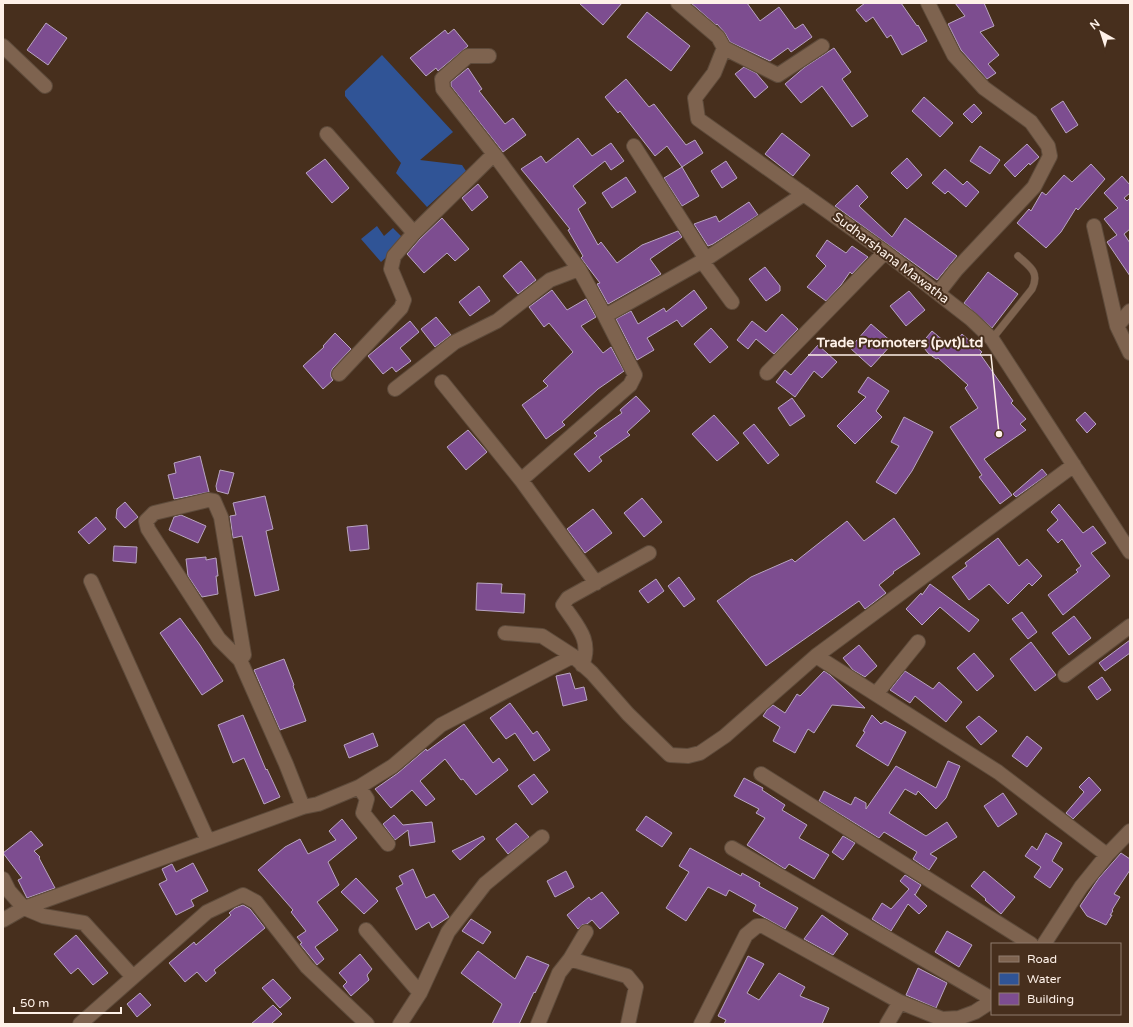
<svg xmlns="http://www.w3.org/2000/svg" width="1133" height="1027" viewBox="0 0 1133 1027" font-family="'Varela Round',sans-serif">
<style>
.water{fill:#305496}
.building{fill:#7d4d90;stroke:#b9a5c2}
.lines{fill:none;stroke-linecap:round;stroke-linejoin:round}
.lane-casing{stroke:#5e4b3b;stroke-width:8}
.street-casing{stroke:#5e4b3b;stroke-width:16}
.lane{stroke:#7e634f;stroke-width:7}
.street{stroke:#7e634f;stroke-width:14}
.labels{text-anchor:middle;dominant-baseline:central;stroke-width:4;stroke-linejoin:round;paint-order:stroke}
.street-label{font-size:13px;fill:#fef1e8;stroke:#472f1d}
.leader{fill:none;stroke:#fef1e8;stroke-width:1.5}
.callout-dot{fill:#fef1e8;stroke:#472f1d;stroke-width:1.5}
.callout-label{font-size:14px;text-anchor:middle;font-weight:bold;fill:#fef1e8;stroke:#472f1d;stroke-width:4;stroke-linejoin:round;paint-order:stroke}
</style>
<rect width="100%" height="100%" fill="#472f1d"/>
<path class="water" d="M382,55L453,132L420,160L462,165L466,171L427,207L396,173L401,163L345,96V91Z
M377,226L384,236L393,228L405,240L381,262L361,239Z"/>
<path class="building" d="M579,3H622L603,25Z
M691,3H747L760,21L779,7L795,29L803,24L812,37L791,52L788,48L770,61L730,42L725,33L717,24L716,25Z
M865,3H901L917,26L918,25L927,41L902,55L891,35L887,38L873,17L866,22L856,10Z
M955,3H984L994,26L980,32L999,55L988,64L996,73L987,79L961,50L948,24L965,16Z
M647,12L690,46L671,71L627,37Z
M46,23L67,38L48,65L27,50Z
M454,29L468,46L438,71L436,68L426,76L410,58L445,30L448,34Z
M834,48L851,72L842,79L868,116L852,127L822,86L801,103L785,84L805,67Z
M744,67L756,73L768,87L755,98L735,74Z
M468,68L482,89L479,91L505,124L513,118L526,135L503,152L451,86V82Z
M626,79L649,107L654,104L686,145L695,140L703,153L682,167L667,146L655,156L620,111L618,113L605,97Z
M924,97L953,123L940,137L912,111Z
M1063,101L1078,125L1066,133L1051,109Z
M974,104L982,113L972,123L963,114Z
M782,133L810,155L793,176L765,154Z
M578,138L592,156L611,143L624,161L611,170L605,161L573,186L586,203L578,209L598,245L601,242L617,263L642,245L678,231L682,237L650,259L661,274L608,304L597,284L600,283L581,258L583,256L568,230L570,229L542,194L521,169L541,156L546,163Z
M1027,144L1039,157L1030,165L1029,163L1015,177L1004,165Z
M980,146L1000,160L990,174L970,161Z
M907,158L922,175L907,189L891,173Z
M325,159L349,188L332,203L306,173Z
M726,161L737,178L722,188L711,171Z
M1091,164L1105,179L1078,210L1076,208L1061,232L1046,248L1017,223L1029,209L1031,211L1042,192L1046,195L1064,175L1072,182Z
M682,167L699,196L682,206L664,178Z
M945,169L963,185L967,181L979,192L966,207L948,191L945,194L932,183Z
M1122,176L1130,185V193L1124,198L1127,201L1130,198V229L1124,234L1130,243V276L1107,242L1117,235L1104,219L1118,208L1104,193Z
M626,177L636,192L612,208L602,193Z
M478,184L488,197L472,211L462,198Z
M857,185L868,197L859,206L892,237L905,218L957,256L937,280L835,206Z
M749,202L758,215L713,244L708,246L694,224L716,216L719,222Z
M442,218L469,249L455,261L447,253L424,273L407,254L420,239Z
M827,240L846,253L852,246L868,257L852,274L850,272L841,285L826,301L807,287L826,266L816,256Z
M521,261L536,280L518,294L503,276Z
M765,267L780,286V291L766,301L749,279Z
M988,272L1018,294L992,328L964,303Z
M479,286L490,301L470,316L459,302Z
M552,290L567,310L586,299L596,317L581,326L603,353L611,347L624,371L598,389L562,422L565,425L546,439L522,405L548,386L543,381L573,352L549,323L544,327L529,307Z
M694,290L707,308L682,327L677,320L647,338L654,350L637,360L616,319L631,311L638,324L664,308L666,312Z
M909,291L925,310L906,326L890,306Z
M782,314L798,329L774,354L756,339L748,349L737,340L752,321L766,332Z
M436,317L451,335L435,347L421,329Z
M410,321L419,332L400,348L411,361L396,372L392,367L383,374L368,356Z
M871,324L893,343L871,367L850,348Z
M711,328L728,347L710,363L694,344Z
M932,331L951,347L962,334L982,352L980,354L1013,401L1011,403L1026,419L1020,424L1026,430L984,459L1012,495L1000,504L979,477L982,475L950,427L978,408L965,388L968,385L938,358L936,359L928,353L921,344Z
M335,333L351,349L333,368L331,372V377L333,380L323,389L303,366L324,347L323,346Z
M818,345L837,362L822,378L814,371L795,397L776,382L785,370L791,375Z
M868,377L889,391L876,411L882,417L855,444L837,426L866,397L858,392Z
M636,396L650,411L627,432L630,435L599,457L602,461L589,472L574,454L597,436L594,433L622,413L620,410Z
M792,398L805,416L790,426L778,408Z
M1085,412L1096,424L1087,433L1076,420Z
M714,415L739,443L717,461L692,434Z
M904,417L933,432L912,471L896,494L876,482L899,446L891,442Z
M754,424L779,455L768,464L743,433Z
M468,430L487,452L466,470L447,447Z
M200,456L209,492L174,499L168,475L176,473L174,463Z
M1042,469L1047,475L1016,497L1013,494Z
M220,470L234,473L228,494L217,491L216,486Z
M265,496L273,529L266,531L279,590L255,596L242,536L233,538L230,516L236,515L233,503Z
M642,498L662,522L644,537L624,513Z
M125,502L138,517L125,528L116,518L117,509Z
M1059,504L1083,533L1093,526L1106,543L1091,553L1110,576L1063,615L1048,595L1078,572L1076,570L1081,566L1062,539L1058,543L1047,530L1058,520L1051,512Z
M593,509L612,533L585,553L567,529Z
M181,515L206,526L198,543L169,530L174,517Z
M96,517L106,529L89,544L78,532Z
M894,518L920,554L893,572L894,573L879,585L886,593L865,609L859,601L766,666L717,601L751,577L792,559L795,562L847,521L864,541Z
M367,525L369,549L350,551L347,527Z
M998,538L1019,566L1027,559L1042,576L1032,586L1029,583L1008,604L989,584L969,600L952,577L967,566L965,563Z
M114,546L137,547L136,563L113,561Z
M206,557V560L216,558L218,576H216L218,594L202,597L188,576L186,559Z
M679,577L695,599L684,607L668,586Z
M656,579L664,591L648,603L639,591Z
M477,583L502,584L501,593L525,594L524,613L476,610Z
M930,584L979,620L969,632L940,607L922,625L906,609L921,593L922,595Z
M1022,612L1037,632L1028,639L1012,619Z
M1074,616L1091,638L1069,655L1052,633Z
M180,618L200,645L223,681L202,695L160,633Z
M1130,640V653L1105,671L1099,663Z
M1031,642L1056,675L1035,691L1010,659Z
M859,645L877,666L865,677L853,670L843,658Z
M974,653L994,676L977,691L957,668Z
M284,659L294,685L293,686L306,721L280,730L254,670Z
M824,671L830,675L865,708L832,705L814,733L808,729L795,753L773,741L780,727L763,716L767,710L773,705L785,713L797,694L800,696Z
M905,671L933,689L939,682L962,702L946,722L915,696L910,703L890,690Z
M570,673L575,689L584,687L587,700L563,706L556,676Z
M1102,677L1111,690L1097,700L1088,687Z
M510,703L533,734L537,731L550,750L534,761L515,733L506,739L490,718Z
M243,715L266,770L267,769L280,797L264,804L244,758L233,763L218,725Z
M872,715L881,724L885,721L906,732L888,766L856,746L865,732L863,731Z
M979,716L997,731L981,745L966,727Z
M464,724L493,763L499,758L508,770L476,795L463,779L461,780L445,759L420,781L435,799L426,806L412,790L391,808L375,789L398,773L426,749L427,751Z
M373,733L378,746L349,758L344,745Z
M1027,736L1042,748L1027,767L1012,756Z
M948,761L960,766L946,798L936,809L918,791L916,795L905,789L889,813L926,836L947,822L957,837L930,854L937,858L929,870L913,859L917,852L884,832L879,838L819,801L824,791L851,805L855,797L866,803V809L896,766L936,788Z
M534,774L548,792L532,805L518,786Z
M1089,777L1101,790L1073,819L1066,813L1084,792L1079,787Z
M744,778L763,788L762,790L785,805L782,810L807,825L799,838L829,855L814,879L789,864L785,869L747,845L765,818L756,813L759,809L734,796Z
M1003,793L1017,814L998,827L984,806Z
M394,815L403,825L432,822L435,842L410,846L408,830L395,840L383,824Z
M646,816L672,833L662,847L636,830Z
M342,819L357,838L328,862L339,885L317,902L338,930L315,947L324,959L317,965L300,944L302,943L297,937L306,931L291,912L293,910L258,870L285,847L300,839L308,854L336,840L329,831Z
M516,823L529,837L508,854L496,839Z
M31,831L43,845L34,851L40,857L39,858L55,888L27,898L18,880L22,878L3,853Z
M1046,833L1062,843L1052,861L1063,869L1050,888L1034,877L1041,867L1025,856L1032,846L1037,850Z
M483,836L485,839L460,860L452,851Z
M843,836L855,843L843,860L832,852Z
M690,848L741,876L742,873L760,883L759,886L798,908L785,929L753,911L756,905L729,890L726,896L708,887L686,921L666,908L689,872L679,866Z
M1121,853L1130,859V870L1114,894L1120,897L1112,910L1113,911L1110,915H1112L1106,925L1087,916L1080,906L1099,878Z
M193,863L208,891L191,900L194,906L176,915L159,884L167,880L162,869L172,864L176,872Z
M413,869L426,898L434,894L449,917L432,928L429,922L416,930L396,888L403,884L399,876Z
M566,871L574,887L555,897L547,881Z
M984,871L1015,897L1001,914L985,900L986,899L971,886Z
M905,875L921,885L915,895L914,894L927,906L919,914L908,904L891,931L872,919L882,903L891,909L909,889L900,881Z
M356,878L378,901L364,914L341,892Z
M602,892L619,913L600,929L592,920L587,924L582,925L578,929L567,915L589,897L591,900Z
M243,905L250,909L265,928L214,970L216,973L206,982L197,972L185,982L169,963L194,942L196,945L231,915L229,913L235,908Z
M822,915L848,934L833,955L804,939Z
M471,919L491,932L483,944L462,931Z
M947,931L972,945L959,967L935,952Z
M76,935L108,973L93,985L78,968L71,974L54,954Z
M478,951L515,979L527,956L549,965L535,993L534,992L519,1024H492L502,1004L461,973Z
M360,954L372,969L367,975L369,980L351,996L343,986L347,982L339,973Z
M748,956L764,964L747,993L759,1000L779,973L805,987L800,996L829,1008L822,1024H724L726,1020L718,1016Z
M918,968L947,983L936,1008L906,995Z
M273,979L291,998L280,1008L262,988Z
M140,993L151,1005L137,1017L127,1004Z
M273,1005L282,1014L271,1024H251Z"/>
<g class="lines">
<g class="lane-casing">
<path id="lane" d="M992,339L1032,289C1040,272 1030,267 1018,256"/>
</g>
<g class="street-casing">
<path id="street" d="M678,3L718,37L724,48L714,73L695,98L698,119L885,252L971,319L992,339L1130,552
M928,3L954,55L984,88L1031,122L1048,146L1050,156L1034,187L956,270L938,293
M3,46L45,86
M724,48L778,75L822,46
M489,56H468L442,79L443,89L494,154L579,269L605,316L635,375L630,385L521,480
M327,134L414,233
M634,146L706,259
M1094,226L1117,326L1130,353
M702,261L732,302
M605,316L706,259L804,194
M1117,326L1130,311
M767,373L885,252
M339,374L401,308L404,300L391,269L394,256L414,233L494,154
M442,382L521,480L596,583
M395,389L455,342L497,321L550,280L579,269
M91,581L208,841
M505,633L542,636L573,656L592,673L628,714L670,755L688,756L700,753L725,736L816,656L1074,465
M816,656L998,772L1107,855
M240,660L244,655L221,517L214,501L208,500L154,513L146,521L148,529L219,639L240,660L286,764L303,807
M582,665C593,640 576,625 563,605L568,598L649,553
M1065,675L1130,626
M876,694L918,642
M761,774L1031,944
M359,787L367,799L363,813L388,844
M732,848L992,999
M3,879L9,891L24,908L43,916L84,923L133,977
M3,920L24,908L303,807L318,804L359,787L393,766L441,725L573,656
M366,930L420,993
M1044,944L1081,887L1107,855L1130,831
M570,959L627,976L636,987L628,1024
M80,1024L207,912L243,895L256,902L307,967L367,1024
M400,1024L420,993L448,932L485,884L542,837
M538,1024L559,973L570,959L586,932
M701,1024L746,935L757,926H763L900,1002L942,1019L959,1018L975,1012L992,1001
M887,1024L900,1002"/>
</g>
<use href="#lane" class="lane"/>
<use href="#street" class="street"/>
</g>
<g class="labels">
<g class="street-label">
<text transform="translate(891 258) rotate(37)">Sudharshana Mawatha</text>
</g>
</g>
<path class="leader" d="M999 434L991 355H808"/>
<circle class="callout-dot" cx="999" cy="434" r="4"/>
<g class="callout-label">
<text x="900" y="347">Trade Promoters (pvt)Ltd</text>
</g>
<rect width="1133" height="1027" fill="none" stroke="#fef1e8" stroke-width="8"/>
<rect x="991" y="943" width="130" height="72" fill="#472f1d" stroke="#907d6e"/>
<rect x="999" y="956" width="20" height="6" fill="#7e634f" stroke="#907d6e"/>
<text x="1027" y="963" font-size="12" fill="#fef1e8">Road</text>
<rect x="999" y="973" width="20" height="12" fill="#305496" stroke="#907d6e"/>
<text x="1027" y="983" font-size="12" fill="#fef1e8">Water</text>
<rect x="999" y="993" width="20" height="12" fill="#7d4d90" stroke="#907d6e"/>
<text x="1027" y="1003" font-size="12" fill="#fef1e8">Building</text>
<g transform="translate(1101 32) rotate(321)" stroke="#472f1d" stroke-width="3" paint-order="stroke">
<path d="M0-3L7 15L0 10L-7 15Z" fill="#fef1e8"/>
<text y="-6" font-size="11" font-weight="bold" text-anchor="middle" fill="#fef1e8">N</text>
</g>
<path d="M14 1007v6h107v-6" fill="none" stroke="#fef1e8" stroke-width="2"/>
<text x="20" y="1007" font-size="12" fill="#fef1e8" stroke="#472f1d" stroke-width="3" paint-order="stroke">50 m</text>
</svg>
